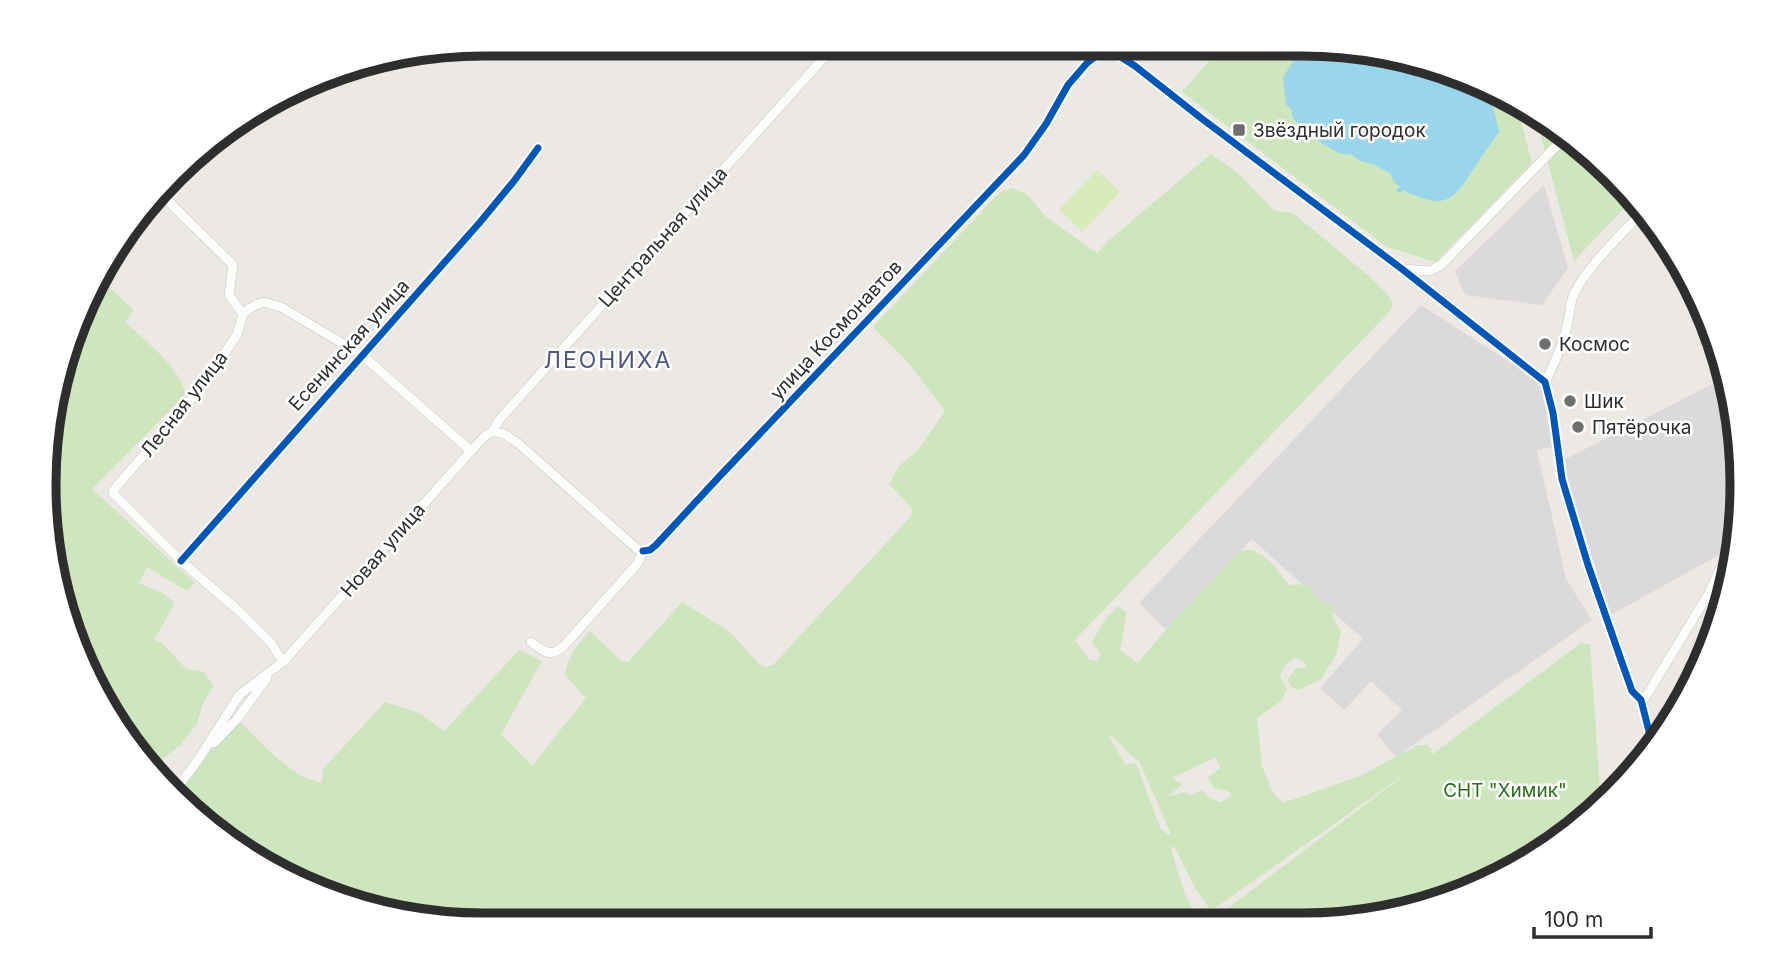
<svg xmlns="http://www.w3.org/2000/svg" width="1786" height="969" viewBox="0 0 1786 969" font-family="Inter,sans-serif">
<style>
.industrial{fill:#dcd9db}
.education{fill:#e6e0d3}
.green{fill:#cee6be;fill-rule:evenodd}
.pitch{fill:#d9eabb}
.water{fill:#99d6ec}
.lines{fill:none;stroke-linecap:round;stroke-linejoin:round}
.minor-casing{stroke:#c5c4c5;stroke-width:10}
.minor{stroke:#fcfcfb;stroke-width:9}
.cycleway-casing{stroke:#fff;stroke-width:11}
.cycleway{stroke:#0057b8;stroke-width:7}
.poi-dot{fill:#706f6e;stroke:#fff;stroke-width:2.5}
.labels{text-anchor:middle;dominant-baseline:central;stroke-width:5;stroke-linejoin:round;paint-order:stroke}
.poi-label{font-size:19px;fill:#2e2e2e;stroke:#fff;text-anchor:start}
.street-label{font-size:19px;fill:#2e2e2e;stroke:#fff}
.park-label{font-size:19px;fill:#2c6e1b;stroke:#fff}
.quarter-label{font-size:23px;letter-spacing:2px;fill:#4d5680;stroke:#fff}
.rim{fill:none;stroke:#2e2e2e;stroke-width:9}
</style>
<rect width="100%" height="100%" fill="#ece8e4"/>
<path class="industrial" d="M1544,185L1568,268L1542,305L1465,295L1455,271Z
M1421,305L1522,370L1536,381L1544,394L1552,447L1537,450L1566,579L1592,620L1396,757L1377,734L1402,710L1371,681L1344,710L1320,688L1363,639L1252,539L1166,630L1139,603Z
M1728,376L1739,542L1737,545L1611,615L1566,477L1564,460Z"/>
<path class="education" d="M1712,618L1683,705L1660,737L1655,722Z"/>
<path class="green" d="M1223,45H1330L1416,59L1515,100L1532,163L1436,262L1387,247L1182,92Z
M1535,114L1632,200L1574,261Z
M1211,154L1237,172L1274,210L1293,213L1370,277L1389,296L1393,304L1390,311L1075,640L1089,660L1096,661L1101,655L1092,642L1104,621L1118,606L1127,613L1120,650L1138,663L1162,634L1238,552C1262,543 1276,570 1289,585L1308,584C1315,595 1319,604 1333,604L1334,607L1333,618L1341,631L1336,655L1321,679L1299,690L1290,686L1288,679L1295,669L1307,667L1302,660L1294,658L1285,665L1280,676L1287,690L1281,701L1257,718L1262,766L1272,791L1283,803L1360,776L1418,745H1427L1432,749L1431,755L1581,643L1590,645L1601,803L1547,851L1444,902L1359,922H1213L1212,920L1419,764L1211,911L1195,888L1174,846L1171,849L1184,892L1198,922L456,924L370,910L264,866L176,794L208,753L239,721L272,754L301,776L322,783L323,769L385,702L419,713L444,731L519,650L542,661L501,734L532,766L586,698L565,675C567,657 578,644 590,631L621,661L628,662L682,602L730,632L759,664L766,667L773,665L912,515V508L889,484L899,466L918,450L945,411L906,360L873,327L1000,192L1012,188L1028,195L1045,216L1097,253L1107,242ZM1108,735C1121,739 1125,755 1139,761L1171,834L1168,835L1160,827L1136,763L1125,764ZM1216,757L1220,768L1208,778L1214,788L1230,792L1231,796L1220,802L1211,799L1202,790L1190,796L1187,792L1168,796L1182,785L1181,782L1175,781L1174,777Z
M100,279L134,310L125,322C142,338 188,374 184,396L92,489L195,583L187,591L147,567L139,583C150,589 169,592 174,605L154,640L162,643L186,669L204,672L213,685L202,706L197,724L180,745L158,763L148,766L77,654L45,514L59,371Z"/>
<path class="pitch" d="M1097,170L1120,192L1082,232L1059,210Z"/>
<path class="water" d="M1307,45H1330L1416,59L1489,89L1499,132C1493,141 1486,150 1480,159C1470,173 1458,200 1439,201C1429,202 1416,195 1407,193L1405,190L1398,193L1396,190L1400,187L1394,182L1391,174L1371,163C1365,164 1356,159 1353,155L1338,153L1320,142L1310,132L1303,129L1292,117V111L1286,104L1283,78L1291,64Z"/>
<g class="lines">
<g class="minor-casing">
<path id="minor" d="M161,194L233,265L229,295L243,314
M1404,269L1430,271L1441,265L1563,139
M243,314L237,335L207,379L178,416L115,488L113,493L181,561L240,612L271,643L283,662
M243,314L250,308L263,302L281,307L362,355L471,451
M1545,382C1555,363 1564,342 1568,321C1570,314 1570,306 1572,299C1581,272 1624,232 1644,210
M492,432L500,419L836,44
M492,432C504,431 510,438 519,444L636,548L643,551
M643,551L650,550L656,545L717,479L1024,155L1046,124L1068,85L1087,63L1104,50L1113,52L1135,66L1201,118L1402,269L1545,382L1553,413L1562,479L1588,565L1620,657L1632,691L1641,700L1653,747
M181,561L481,221L514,181L538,148
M1709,593L1716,607
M531,642C544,651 548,658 563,647L638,563L643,551
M1641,700L1645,698L1709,593L1724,561L1734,555
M214,743L237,719L267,678
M174,792L198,760L240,694L283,662L471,451L486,435L492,432"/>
</g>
<use href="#minor" class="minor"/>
<g class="cycleway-casing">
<path id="cycleway" d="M643,551L650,550L656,545L717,479L1024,155L1046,124L1068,85L1087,63L1104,50L1113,52L1135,66L1201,118L1402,269L1545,382L1553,413L1562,479L1588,565L1620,657L1632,691L1641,700L1653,747
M181,561L481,221L514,181L538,148"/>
</g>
<use href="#cycleway" class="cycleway"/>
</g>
<g class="poi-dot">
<rect x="1232" y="123" width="14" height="14" rx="3.5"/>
<circle cx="1545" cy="344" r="7"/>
<circle cx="1570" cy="401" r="7"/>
<circle cx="1578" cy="427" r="7"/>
</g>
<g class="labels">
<g class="poi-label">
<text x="1253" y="130">Звёздный городок</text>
<text x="1559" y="344">Космос</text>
<text x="1584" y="401">Шик</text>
<text x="1592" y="427">Пятёрочка</text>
</g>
<g class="street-label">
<text transform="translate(663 237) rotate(-48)">Центральная улица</text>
<text transform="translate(836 330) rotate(-47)">улица Космонавтов</text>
<text transform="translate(349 345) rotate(-48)">Есенинская улица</text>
<text transform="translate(184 404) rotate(-52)">Лесная улица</text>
<text transform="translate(383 550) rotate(-49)">Новая улица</text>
</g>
<g class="park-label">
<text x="1505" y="790">СНТ "Химик"</text>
</g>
<g class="quarter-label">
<text x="608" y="360">ЛЕОНИХА</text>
</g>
</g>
<path d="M0 0H1786V969H0ZM484 56H1302A428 428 0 0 1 1730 484V485A428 428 0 0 1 1302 913H484A428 428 0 0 1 56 485V484A428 428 0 0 1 484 56Z" fill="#fff" fill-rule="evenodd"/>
<path class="rim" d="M484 56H1302A428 428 0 0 1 1730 484V485A428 428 0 0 1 1302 913H484A428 428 0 0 1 56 485V484A428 428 0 0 1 484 56Z"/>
<path d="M1534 927v10h117v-10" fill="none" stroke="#2e2e2e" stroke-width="3.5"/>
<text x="1544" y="927" font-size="21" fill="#2e2e2e" stroke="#ffffff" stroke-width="5" paint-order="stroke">100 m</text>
</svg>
